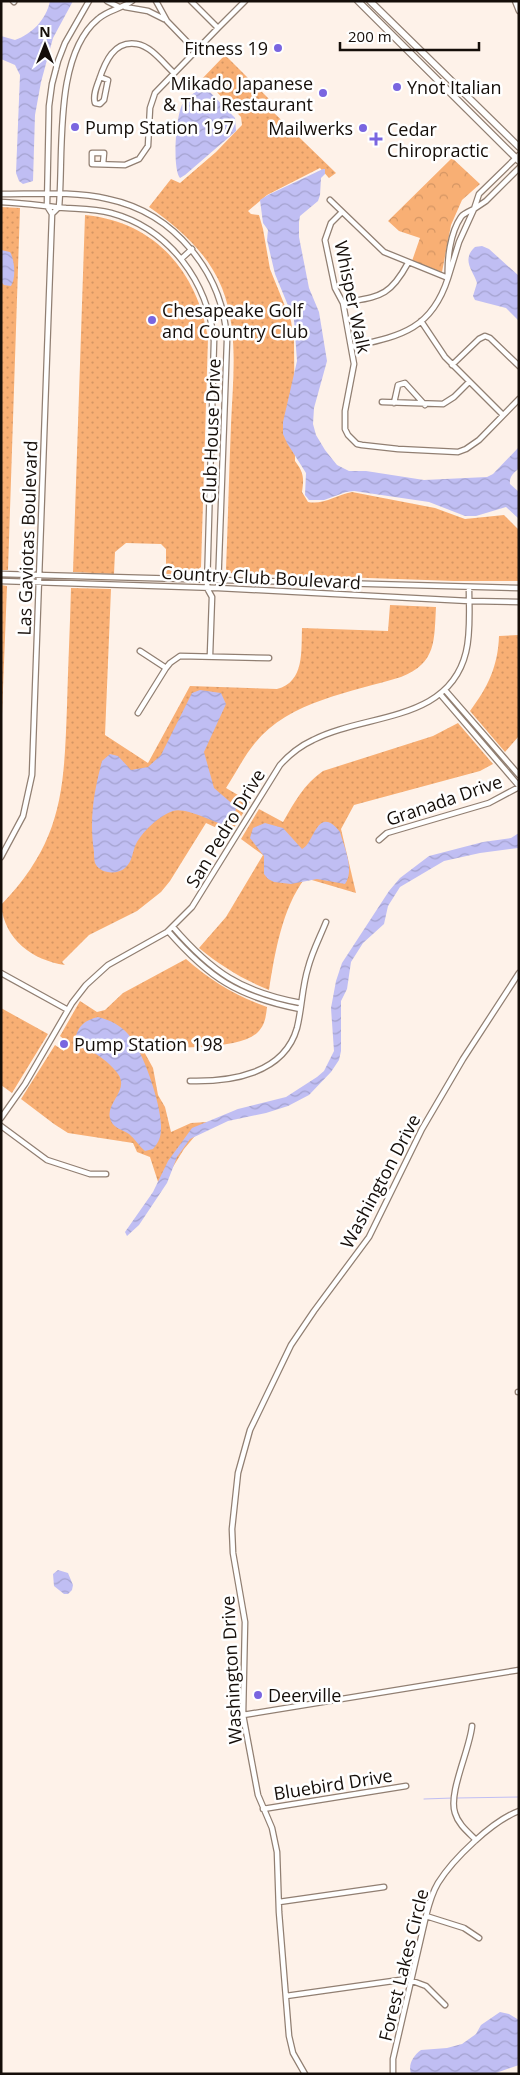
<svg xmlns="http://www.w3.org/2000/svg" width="520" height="2075" viewBox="0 0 520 2075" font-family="'Open Sans',sans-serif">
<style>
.grass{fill:url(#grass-dots)}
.forest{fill:url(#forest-crowns)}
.water{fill:url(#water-waves)}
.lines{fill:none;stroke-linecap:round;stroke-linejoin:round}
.stream{stroke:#c0bef3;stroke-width:1}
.minor-casing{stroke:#917f72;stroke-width:7}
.major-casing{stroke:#917f72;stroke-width:8}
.minor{stroke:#fff;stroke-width:4.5}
.major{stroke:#fff;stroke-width:5.5}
.poi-dot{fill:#7965e0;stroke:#fff;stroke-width:2}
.labels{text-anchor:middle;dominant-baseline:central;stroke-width:5;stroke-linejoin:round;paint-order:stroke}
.poi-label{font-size:18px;fill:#150e09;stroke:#fff;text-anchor:start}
.street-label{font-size:18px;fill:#150e09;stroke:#fff}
</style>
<defs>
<pattern id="grass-dots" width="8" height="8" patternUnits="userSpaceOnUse" patternTransform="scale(1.25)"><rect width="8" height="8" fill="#f8af74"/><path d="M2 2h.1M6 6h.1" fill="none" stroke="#d49563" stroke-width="1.8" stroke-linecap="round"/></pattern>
<pattern id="forest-crowns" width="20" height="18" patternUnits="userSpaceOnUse" patternTransform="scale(1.25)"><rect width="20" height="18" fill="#f8af74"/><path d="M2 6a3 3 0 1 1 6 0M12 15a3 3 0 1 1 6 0" fill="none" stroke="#d49563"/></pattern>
<pattern id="water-waves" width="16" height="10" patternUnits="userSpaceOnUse" patternTransform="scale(1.25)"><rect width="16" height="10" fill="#c0bef3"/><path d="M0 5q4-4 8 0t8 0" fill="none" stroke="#a4a2cf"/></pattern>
</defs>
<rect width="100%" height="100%" fill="#fef2e9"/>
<path class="grass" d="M225,55L275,105L271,110L336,173L329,178L320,168L267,195L248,211L251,214L259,215L263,229L270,269L291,321L294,340L295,461C304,473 304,478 302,492L308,502C324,505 336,495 352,492L435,508L465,519L504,515L519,530V581H454L229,573L226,569C228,521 229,472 231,424C233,379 239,331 222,288C208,253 179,228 149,207L171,179L180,183L216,152L242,125L241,117L211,86L198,83Z
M1,207L20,208L8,570H1Z
M85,215C155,222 197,271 208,338L201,567L194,573L166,574V549L161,544L126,543L115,552L114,574L73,572Z
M1,585L7,586L1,740Z
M71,588L111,589L105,735L148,763L190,686L277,689C305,682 301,650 302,628L388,631L390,605L436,607C434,640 437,663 401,677C352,692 289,701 255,743C244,756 236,773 226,788L250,802L230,834L206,823L170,881L161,892L137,911L89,935L62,962L65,965C32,960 5,940 1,905C63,841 64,789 67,706C68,666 70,627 71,588Z
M519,635V736L505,752L470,711C488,687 498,666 499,636Z
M458,723L493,764L480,771L354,805L341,829L356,893L305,878C282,909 275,952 269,990C242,979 221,966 199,948L226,917L263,855L241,839L259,809L283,822C294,803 304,784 323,771L433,736Z
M186,959C211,981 236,996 267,1007C266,1016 265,1025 258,1032C240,1051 169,1047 142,1048L153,1068L158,1095L165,1107L171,1132L191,1123L223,1121L195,1136L184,1149L160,1188L150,1157L137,1152L133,1143L68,1133L54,1124L21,1099L55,1045L64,1051L68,1043L60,1036L80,1001L97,1012L105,1010L123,993Z
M1,1008L48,1034L12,1093L1,1085Z"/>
<path class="forest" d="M452,158L480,184L462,200L451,225L442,272L412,261L420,238L399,231L388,221Z"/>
<path class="water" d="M50,1H73L53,38L41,82L35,115L33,181L23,184L19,181L16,173L20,75L15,65L1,59V36L15,40C32,34 46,20 50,1Z
M199,89L208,90L235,118L236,131L185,175L180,178C172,168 176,117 182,105C186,98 193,94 199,89Z
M323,169H325V174L321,178L320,195L318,201L300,216L299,222V237L309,288L319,312L327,361L314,408L313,424L316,435L325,450L337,465L349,471H366L424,480L487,477L493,474L519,447V468C514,473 509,476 510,484L519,492V519L506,507L476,516H465L429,502L354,491L346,492L324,500H309L305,495L306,473L287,443L283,434V422L297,361L294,320L275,274L267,240L268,230L263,223L260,200L268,195Z
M482,246L489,249L519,276V321L506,308L475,300L473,296L477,283C473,270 461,260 475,247Z
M1,250L10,252C15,260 16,279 11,286L4,285L2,283Z
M200,690L221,693L226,704L204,752L214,788L236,807L235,815L227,825H224C211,821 185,807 173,811C159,816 143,831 136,844C132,852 133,861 125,868C117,875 100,874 95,863C94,860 94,855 94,852C89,820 94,791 102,761L110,754L118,756L131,770L148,767L161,755L192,693Z
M265,823L283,828L302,849C314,845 317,803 340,832C344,847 355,870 345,884L317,879L291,884L274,882L268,879L264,874V856L250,838L253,828Z
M519,833L518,848L480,853L444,861L400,887L388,906L384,924L363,943L351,962L347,989L341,1001V1051L339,1060L331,1072L309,1095L288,1106L266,1113L228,1121L190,1139L177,1157L167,1183L139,1225L127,1236L125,1232L153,1192L168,1161L192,1128L238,1109L286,1097L317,1077L324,1071L334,1051L331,1008L336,981L342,963L389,891L400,878L429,856L483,842L511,838Z
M98,1017C110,1020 120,1025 128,1034C143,1049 162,1107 161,1128C161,1137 159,1142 153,1149L145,1151C139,1146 135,1139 129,1134C123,1130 114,1128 111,1121C103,1104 130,1091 118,1074C114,1068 105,1060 99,1056C90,1049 80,1051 75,1039C78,1026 85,1020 98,1017Z
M58,1570L68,1573L73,1585L72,1590L68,1594H64L54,1586L53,1574Z
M500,2012L509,2014L519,2020V2065L493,2074H411C408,2064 413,2056 421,2050L447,2048L462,2044L476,2034L481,2025Z"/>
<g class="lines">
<path class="stream" d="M457,1798L519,1797
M424,1799L453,1798"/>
<g class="minor-casing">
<path id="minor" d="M13,1L14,2
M107,1L119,7
M156,1L167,21L196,51
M191,1L218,28L245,1
M515,1L519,11
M125,7L148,11L164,19
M100,77L108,80L104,100L100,104L95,103C93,96 96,88 99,80C105,62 114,40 137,44C151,46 164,64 174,73
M519,155L479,194L474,209L486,201L519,168
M103,164L104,153H92V164L125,165L139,159L148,146L150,108L155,93L218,28
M1,194C36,194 74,191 108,199C175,213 223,273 227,340L218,588
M330,200L384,252L448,278C431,331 399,336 351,347
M1,202C23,203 44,206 66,208C81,209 96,209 111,213C170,229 208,282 214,341L207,588L212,597L210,655
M474,209L459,242L448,278C447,260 450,233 461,217C464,213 470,211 474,209Z
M342,212L331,223L325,240L335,288L343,303L354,364L345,411V429L348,435L357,444L362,445L398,449L458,452L466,449L479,440L519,399
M52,214L59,207C64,154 53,56 98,19C108,10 121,9 132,1
M181,259L192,249
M343,303C379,296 389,298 408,263
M421,321L445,357L503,415
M452,365L479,339L485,336L490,338L519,366
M382,402L443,404L454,397L469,382
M394,403L398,385L405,383L425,405
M1,574L519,588
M1,581L218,588L469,601L519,602
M140,651L166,668
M445,690L519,775
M440,694L519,786
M138,713L166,668L170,663L180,656L269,658
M379,840L387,833L489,803L519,787
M1,857L23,816L32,775L52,214L47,206L49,106L52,84L58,61L65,43L89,1
M173,927C212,972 241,992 301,1003
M168,931C209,978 238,997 300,1009
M1,973L68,1010
M190,1081C231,1082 284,1074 297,1028C302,1008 302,987 308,968C312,952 320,937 326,922
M1,1118L25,1084L72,1003L86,985L108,965L167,932L192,907L280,765C289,755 300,746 313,740C365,713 449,723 466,652C471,632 469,608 469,588
M1,1126L47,1160L90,1174H106
M518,1392H519
M243,1715L519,1670
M472,1726C470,1749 448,1793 455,1813C458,1824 468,1832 476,1840
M263,1809L406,1786
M279,1902L384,1887
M426,1916L464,1928L479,1938
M286,1996L407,1979L426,1986L445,2005
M305,2074L293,2053L289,2036L279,1912L277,1852L272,1828L258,1795L243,1715L245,1622L233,1553L232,1529L238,1473L250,1430L291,1345L314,1311L369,1237L422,1129L463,1059L519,973
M393,2074V2059L426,1916C429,1904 432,1893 438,1883C453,1859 492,1821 519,1811"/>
</g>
<g class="major-casing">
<path id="major" d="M358,1L519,161
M370,1L519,147"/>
</g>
<use href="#minor" class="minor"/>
<use href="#major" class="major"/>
</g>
<g class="poi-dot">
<circle cx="278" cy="48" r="5"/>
<circle cx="397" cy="87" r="5"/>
<circle cx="323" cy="93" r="5"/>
<circle cx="75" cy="127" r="5"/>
<circle cx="363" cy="128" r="5"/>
<path d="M373.5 131.5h5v5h5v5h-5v5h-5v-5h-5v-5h5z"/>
<circle cx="152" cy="320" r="5"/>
<circle cx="64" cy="1044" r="5"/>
<circle cx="258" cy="1695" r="5"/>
</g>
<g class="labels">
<g class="poi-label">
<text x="268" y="48" text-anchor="end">Fitness 19</text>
<text x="313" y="83" text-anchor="end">Mikado Japanese<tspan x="313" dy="21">&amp; Thai Restaurant</tspan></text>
<text x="407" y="87">Ynot Italian</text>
<text x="85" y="127">Pump Station 197</text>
<text x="353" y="128" text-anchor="end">Mailwerks</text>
<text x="387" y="129">Cedar<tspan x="387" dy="21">Chiropractic</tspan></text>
<text x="162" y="310">Chesapeake Golf<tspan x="162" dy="21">and Country Club</tspan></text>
<text x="74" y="1044">Pump Station 198</text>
<text x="268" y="1695">Deerville</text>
</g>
<g class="street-label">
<text transform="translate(353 297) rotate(78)">Whisper Walk</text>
<text transform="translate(211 431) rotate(-88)">Club House Drive</text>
<text transform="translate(27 538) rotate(-88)">Las Gaviotas Boulevard</text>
<text transform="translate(261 577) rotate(3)">Country Club Boulevard</text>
<text transform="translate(444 800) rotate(-19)">Granada Drive</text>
<text transform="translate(225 828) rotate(-59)">San Pedro Drive</text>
<text transform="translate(380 1181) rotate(-62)">Washington Drive</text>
<text transform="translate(231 1670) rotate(-93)">Washington Drive</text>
<text transform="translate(333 1784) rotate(-9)">Bluebird Drive</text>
<text transform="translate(403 1965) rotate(-76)">Forest Lakes Circle</text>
</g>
</g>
<rect width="520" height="2075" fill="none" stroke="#150e09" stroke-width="5"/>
<g transform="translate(45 45)" stroke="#ffffff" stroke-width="4" paint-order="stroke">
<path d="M0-4L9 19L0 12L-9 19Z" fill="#150e09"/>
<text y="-8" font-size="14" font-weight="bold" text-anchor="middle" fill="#150e09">N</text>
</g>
<path d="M340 42v8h139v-8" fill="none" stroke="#150e09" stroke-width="2.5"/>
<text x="348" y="42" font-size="15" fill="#150e09" stroke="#ffffff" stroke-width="4" paint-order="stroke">200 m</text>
</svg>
